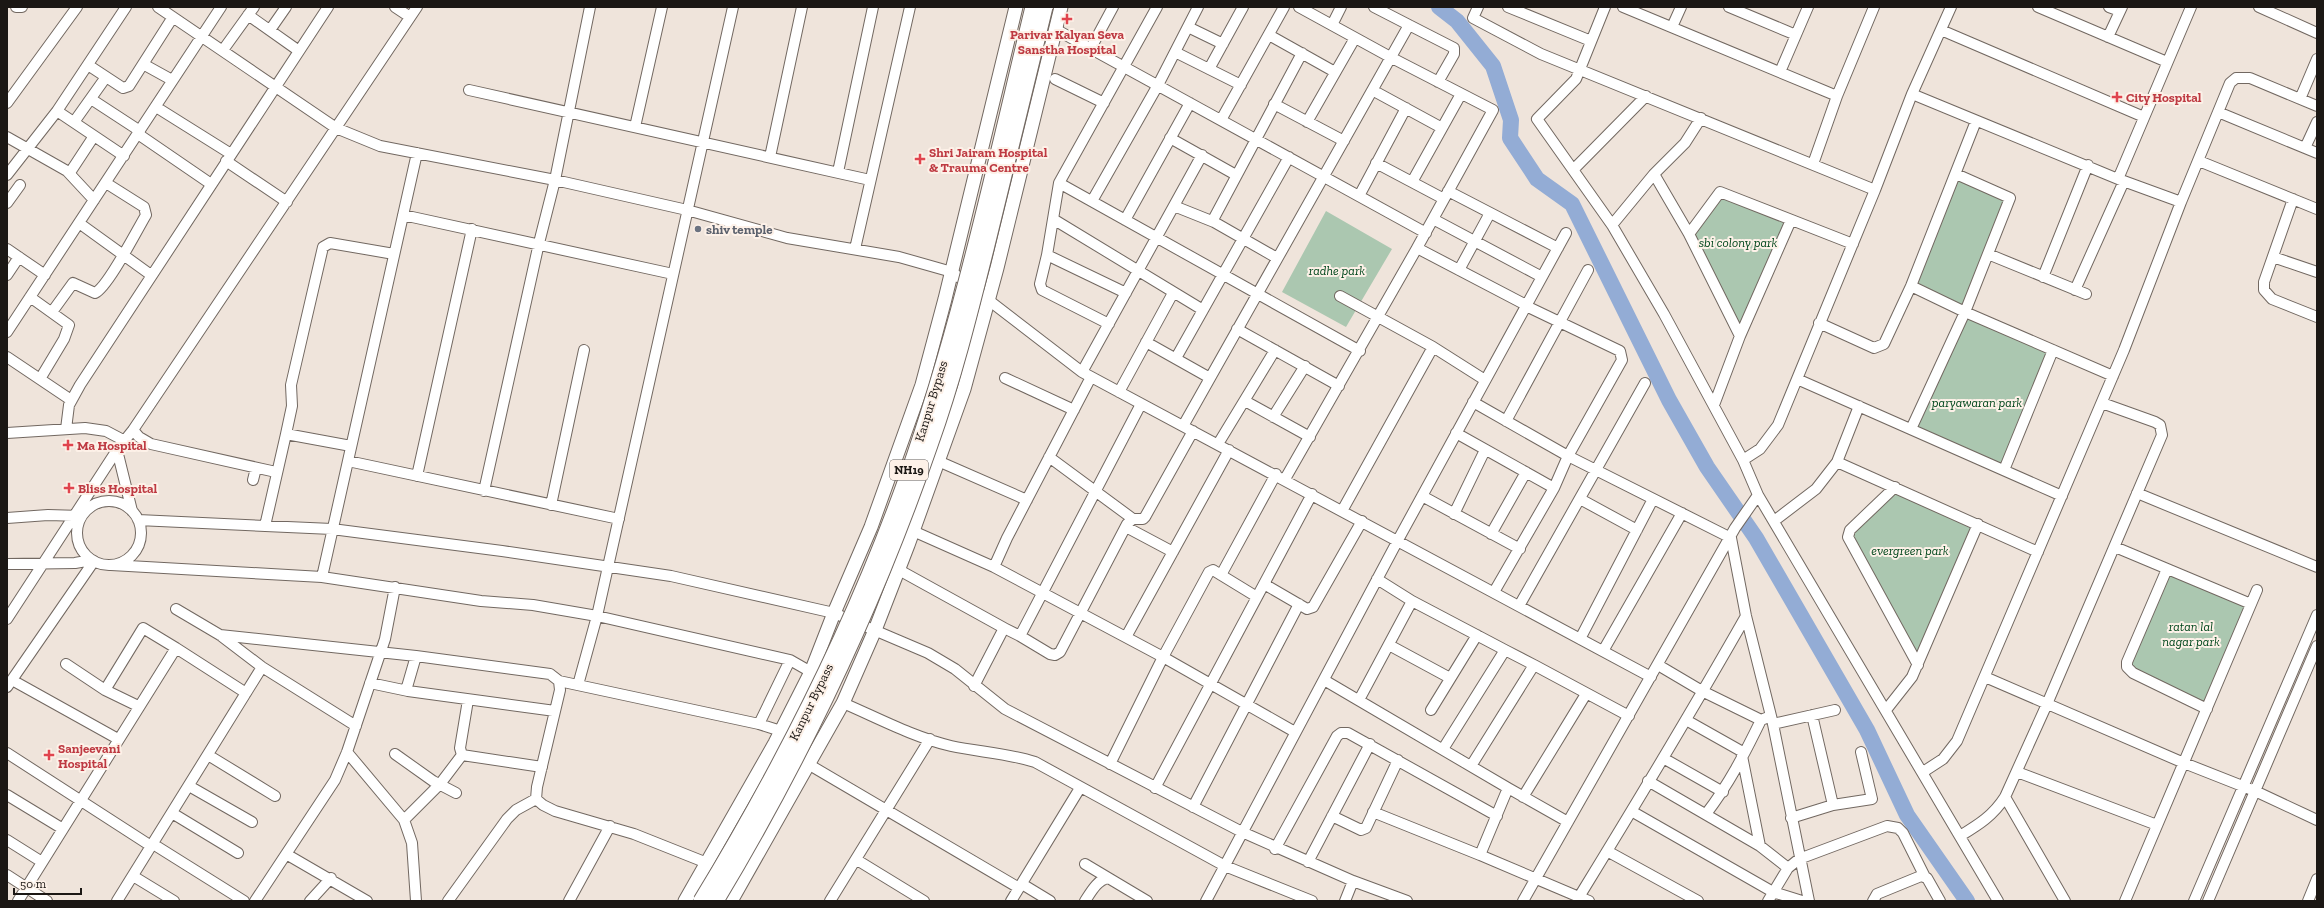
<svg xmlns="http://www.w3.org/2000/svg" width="2324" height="908" viewBox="0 0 2324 908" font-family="'Zilla Slab',serif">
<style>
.green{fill:#abc7b0}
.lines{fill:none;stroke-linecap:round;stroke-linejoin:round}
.river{stroke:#93acd5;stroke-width:16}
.minor-casing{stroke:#726861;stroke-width:12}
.major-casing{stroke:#726861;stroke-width:15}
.minor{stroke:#fff;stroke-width:10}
.major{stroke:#fff;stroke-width:13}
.highway-bridge-casing{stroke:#726861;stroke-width:17;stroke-linecap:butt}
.highway-bridge{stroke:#fff;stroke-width:15}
.health-dot{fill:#e0444e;stroke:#fdf1e8;stroke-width:1.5}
.worship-dot{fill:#6b7280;stroke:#fdf1e8;stroke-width:1.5}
.labels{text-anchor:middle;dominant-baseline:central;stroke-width:4;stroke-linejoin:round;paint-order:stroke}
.shield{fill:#fdf1e8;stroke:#5f5854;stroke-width:1}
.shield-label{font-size:12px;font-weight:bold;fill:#1b1714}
.health-label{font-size:13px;font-weight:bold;fill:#be3a42;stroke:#fdf1e8;text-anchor:start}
.worship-label{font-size:13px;font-weight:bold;fill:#5b616d;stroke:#fdf1e8;text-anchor:start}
.park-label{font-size:13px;font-style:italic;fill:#00471c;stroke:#fdf1e8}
.street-label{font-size:13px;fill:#1b1714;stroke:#fdf1e8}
</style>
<rect width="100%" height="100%" fill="#efe4db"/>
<path class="green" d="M1956,174L2010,198L1965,312L1910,285Z
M1719,192L1791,220L1743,333L1687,233Z
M1326,211L1392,249L1346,327L1282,292Z
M1963,312L2052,350L2003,471L1909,429Z
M1894,488L1976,524L1916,665L1847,542Z
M2168,569L2251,604L2208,707L2128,668Z"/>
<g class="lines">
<path class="river" d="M1439,7L1457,21L1493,66L1511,120L1510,138L1537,179L1572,204L1669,400L1707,467L1756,538L1867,730L1907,815L1967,901"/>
<g class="minor-casing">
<path id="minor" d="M16,7H22
M158,7L336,128L380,146L555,180L687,210L787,238L899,257L952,272L1082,372L1651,677
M395,7L410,17
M1157,7L1059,183L1360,351
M1299,7L1392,58L1493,110L1417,248
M1478,7L1473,18L1541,54L1875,190
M1508,7L1591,41
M1605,7L1576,79L1537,119L1612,225L1664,314L1743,460L1758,495L1998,901
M1623,7L1837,96
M1729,7L1796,35
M2038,7L2167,62
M2109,7L2120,11
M2259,7L2317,33
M248,15L299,51
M1332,25L1341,7
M1409,25L1454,48V54L1438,82
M1188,27L1223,44
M1672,27L1681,7
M1055,29L1426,233
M270,30L286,7
M1941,30L2144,117
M1269,35L1335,72
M2108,37L2122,7
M1091,48L1113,7
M223,50L254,7
M1175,52L1241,85
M143,64L173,17
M88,65L123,88L129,86L143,64L172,80
M1209,69L1243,7
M1780,72L1808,7
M1055,79L1104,103
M469,90L870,180
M1374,91L1442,128
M1912,94L2118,179L2181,202
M91,99L140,131
M2300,99L2317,59
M7,103L77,7
M1274,104L1344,141
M156,107L231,154
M57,111L124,156
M2218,112L2317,153
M1221,120L1284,7
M74,122L106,77
M1307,122L1355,38
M635,127L662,7
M138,134L211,184
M7,137L67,171H71L94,136
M1170,138L1236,175
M2305,148L2317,122
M770,157L802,7
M226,161L287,202
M2199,161L2317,209
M1376,163L1444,199
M1813,164L1837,96L1874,7
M1573,170L1646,96
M67,171L94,200
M838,172L873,7
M1654,174L1689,234
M7,175L57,111L126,7
M2118,179L2191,7
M1412,182L1461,94
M1059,183L1047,255L1040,284L1042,290L1109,324
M1448,191L1558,248
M1359,196L1406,108
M2293,199L2264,282V290L2272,299L2317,317
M1092,201L1158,85L1198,7
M7,203L20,185
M1174,206L1214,222L1277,258
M403,215L673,274
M1053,219L1203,310
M1433,219L1542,277
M1125,220L1190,103
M1214,222V218L1302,53
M79,223L151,275
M1612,225L1654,174L1685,143L1701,118
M7,249L45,275
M855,249L910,7
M1988,254L2086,294
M1047,255L1126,293
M2273,257L2317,272
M1459,270L1490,213
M7,275L19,257
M2043,277L2088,165
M1911,286L1965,312L2113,376
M2075,290L2124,181
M1340,296L1433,347L1342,511
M30,297L69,325L64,339L40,379
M1526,306L1620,351L1622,360L1568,456L1731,538L1746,616L1773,724L1809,901
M52,312L73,283L95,293C108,287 137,230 146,215L144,207L106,183
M1819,323L1874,348L1884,344L1911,286L1976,121
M1237,329L1339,386
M7,332L221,7
M1740,336L1689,234L1720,192L1853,244
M1146,342L1210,378
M1433,347L1485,380
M7,357L71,400
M1176,358L1289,157
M1082,372L1202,155
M1005,378L1074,410
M1797,379L2062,496
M1119,392L1173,293
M1245,401L1310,437
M1473,402L1568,456L1554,488L1494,592
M1714,405L1740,336L1791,220
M1273,417L1305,366
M1506,421L1588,270
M1183,426L1409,25L1374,7
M66,429L69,405L80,385L328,7
M1911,429L1965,312L2010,198L1956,174
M133,430L139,437L151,444L276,472
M7,433L85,428L106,431L125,441
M1456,433L1554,488
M286,434L292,406L291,385L323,247L330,243L394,254
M1218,444L1275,350
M117,450L132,511
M1049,457L1133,519
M1743,460L1760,449L1778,425L1875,190L1912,94L1951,7
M348,461L619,519
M938,461L1027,500
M1837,462L2038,552
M2004,470L2053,350
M1276,474L1221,575L1213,570L1209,572L1163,657L1295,732
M417,476L472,229
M1285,479L1417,248L1526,305
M253,480L256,468
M1895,487L1850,530L1848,537L1918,665
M484,491L539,243L555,180L590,7
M2137,493L2317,567
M1422,496L1520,549
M1580,499L1637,530
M77 533a32 32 0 1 1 64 0a32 32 0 1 1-64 0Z
M551,505L584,350
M1454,514L1485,450
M7,518L48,515L81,516
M138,520L332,529L502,551L671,576L834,613L928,653L955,669L1005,709L1242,832L1353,881L1407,901
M1774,521L1816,489L1837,462L1859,406
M265,526L286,434L351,446
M1126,527L1173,552
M913,531L994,567L1163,657L1110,764
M1491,534L1526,472
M2115,547L2251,604
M7,564L75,563L92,560
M111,565L322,577L481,601L533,605L597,616L790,660L811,672
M994,567L1007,538L1091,377
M2167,569L2127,662V667L2133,673L2207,709
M899,570L1004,628
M1221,575L1257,597
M322,577L417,153
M1377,579L1412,601
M1264,584L1307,609L1313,607L1362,521
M1519,606L1645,383
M176,609L220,635L262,667L356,726
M7,619L117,450L133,430L417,7
M220,635L416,656L550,674L559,681L560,690L537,787L536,799L543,805L555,811L634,834L707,863
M1020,636L1050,654L1055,655L1060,652L1127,524L1133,519H1143L1145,517L1193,431
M1126,637L1229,450
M1580,639L1653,499
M1389,645L1450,678
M176,648L246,693
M1603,651L1682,513
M416,656L407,687L408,691L555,711
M66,664L105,690L138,706
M1658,665L1702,691L1761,720
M1985,677L2184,763L2255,791L2317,820
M12,680L118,739
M1324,680L1508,788
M559,681L759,724L781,731
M370,683L408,691
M578,685L597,616L733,7
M974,686L1004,628L1020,636L1141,404
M7,687L94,561
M468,700L460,748L462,755L542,767
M1359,700L1412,601L1505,650
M843,703C878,718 913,737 951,746C979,752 1007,753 1035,762L1225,866L1312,901
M1431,710L1477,635
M1886,710L1912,677L1978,524
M1812,715L1833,805
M1686,720L1741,751L1760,846
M759,724L790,660
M1773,724L1835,710
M1443,749L1505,650L1534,665
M347,752L404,820L412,843L416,901
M7,753L151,846
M395,754L433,781L456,793
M208,755L275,796
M1663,758L1723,792
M808,764L1019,888
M1471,766L1534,665L1629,716
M1923,772L1943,759L1957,741L2124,350L2181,202L2230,83L2236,78H2250L2317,106
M2017,772L2157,825
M1648,781L1760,846L1788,868
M189,786L252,822
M1155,788L1312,494
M7,795L63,829
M1523,797L1586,694
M2005,797L2065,901
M1193,807L1299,604
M1373,812L1480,855
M1633,812L1773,892L1802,901
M172,813L238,853
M1706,814C1729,784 1745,753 1761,720L1771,716
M1332,816L1361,830L1366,828L1398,760
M1791,818L1833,805L1872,799L1861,752
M404,820L440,784L462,755
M1568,822L1508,788L1480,855L1579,897
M1960,836C1978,825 1993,816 2005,797L2047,704L2162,435L2160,425L2155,422L2102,403
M7,840L42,862
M153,844L244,901
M1275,849L1337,736L1341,733H1348L1497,816
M1607,851L1698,901
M286,854L367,901
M857,860L924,901
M1308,862L1370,744
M1085,864L1147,901
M7,875L47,901
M133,876L174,901
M1022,884L1050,901
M18,901L176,648L143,628L105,690
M117,901L262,667
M255,901L335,780L347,752L385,639L395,587
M310,901L331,878
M448,901L507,819L516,810L536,799
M569,901L610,826
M830,901L930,739
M1011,901L1080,788
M1085,901C1091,892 1097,880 1108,878
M1206,901L1398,540L1566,233
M1345,901L1353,881
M1523,901L1735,528L1758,495
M1589,901L1579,897C1636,804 1692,711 1746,616
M1768,901L1788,868L1799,859L1887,826L1898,828L1903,833L1925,877
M1873,901L1877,894L1921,876L1927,878L1940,901
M2125,901L2257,590
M2194,901L2317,615
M2208,901L2317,646
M2308,901L2317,879"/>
</g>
<g class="major-casing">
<path id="major" d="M685,901L775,743L811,672L834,613L871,527L922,385L945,299L1016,7
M731,901L843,703L875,630L908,545L964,389L997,268L1061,7"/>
</g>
<use href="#minor" class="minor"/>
<use href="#major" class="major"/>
<g class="highway-bridge-casing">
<path id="highway-bridge" d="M701,901C783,766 854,626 907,477C961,324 995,164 1033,7
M716,901C803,756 875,604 930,445C954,378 971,309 988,241C1007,163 1026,85 1045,7"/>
</g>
<use href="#highway-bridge" class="highway-bridge"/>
</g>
<g class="health-dot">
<path d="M1065 13h4v4h4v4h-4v4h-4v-4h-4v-4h4z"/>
<path d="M2115 91h4v4h4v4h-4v4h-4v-4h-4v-4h4z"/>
<path d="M918 153h4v4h4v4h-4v4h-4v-4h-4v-4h4z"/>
<path d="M66 439h4v4h4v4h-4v4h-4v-4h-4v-4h4z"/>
<path d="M67 482h4v4h4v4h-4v4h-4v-4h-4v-4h4z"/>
<path d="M47 749h4v4h4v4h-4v4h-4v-4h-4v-4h4z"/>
</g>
<circle class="worship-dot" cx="698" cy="229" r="4"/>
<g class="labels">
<rect class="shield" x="890" y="460" width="38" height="20" rx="3"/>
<g class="shield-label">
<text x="909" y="470">NH19</text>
</g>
<g class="health-label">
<text x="1067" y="34" text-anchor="middle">Parivar Kalyan Seva<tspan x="1067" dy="15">Sanstha Hospital</tspan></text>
<text x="2126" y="97">City Hospital</text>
<text x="929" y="152">Shri Jairam Hospital<tspan x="929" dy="15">&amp; Trauma Centre</tspan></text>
<text x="77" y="445">Ma Hospital</text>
<text x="78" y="488">Bliss Hospital</text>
<text x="58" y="748">Sanjeevani<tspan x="58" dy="15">Hospital</tspan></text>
</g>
<g class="worship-label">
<text x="706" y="229">shiv temple</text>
</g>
<g class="park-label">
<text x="1738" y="242">sbi colony park</text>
<text x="1337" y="270">radhe park</text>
<text x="1977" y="402">paryawaran park</text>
<text x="1910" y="550">evergreen park</text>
<text x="2191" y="626">ratan lal<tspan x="2191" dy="15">nagar park</tspan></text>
</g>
<g class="street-label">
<text transform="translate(931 401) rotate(-73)">Kanpur Bypass</text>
<text transform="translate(811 702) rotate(-64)">Kanpur Bypass</text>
</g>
</g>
<rect width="2324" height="908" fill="none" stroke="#1b1714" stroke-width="16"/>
<path d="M14 888v6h67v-6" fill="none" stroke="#1b1714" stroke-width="2"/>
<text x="20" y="888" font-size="12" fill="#1b1714" stroke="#fdf1e8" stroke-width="3" paint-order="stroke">50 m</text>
</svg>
